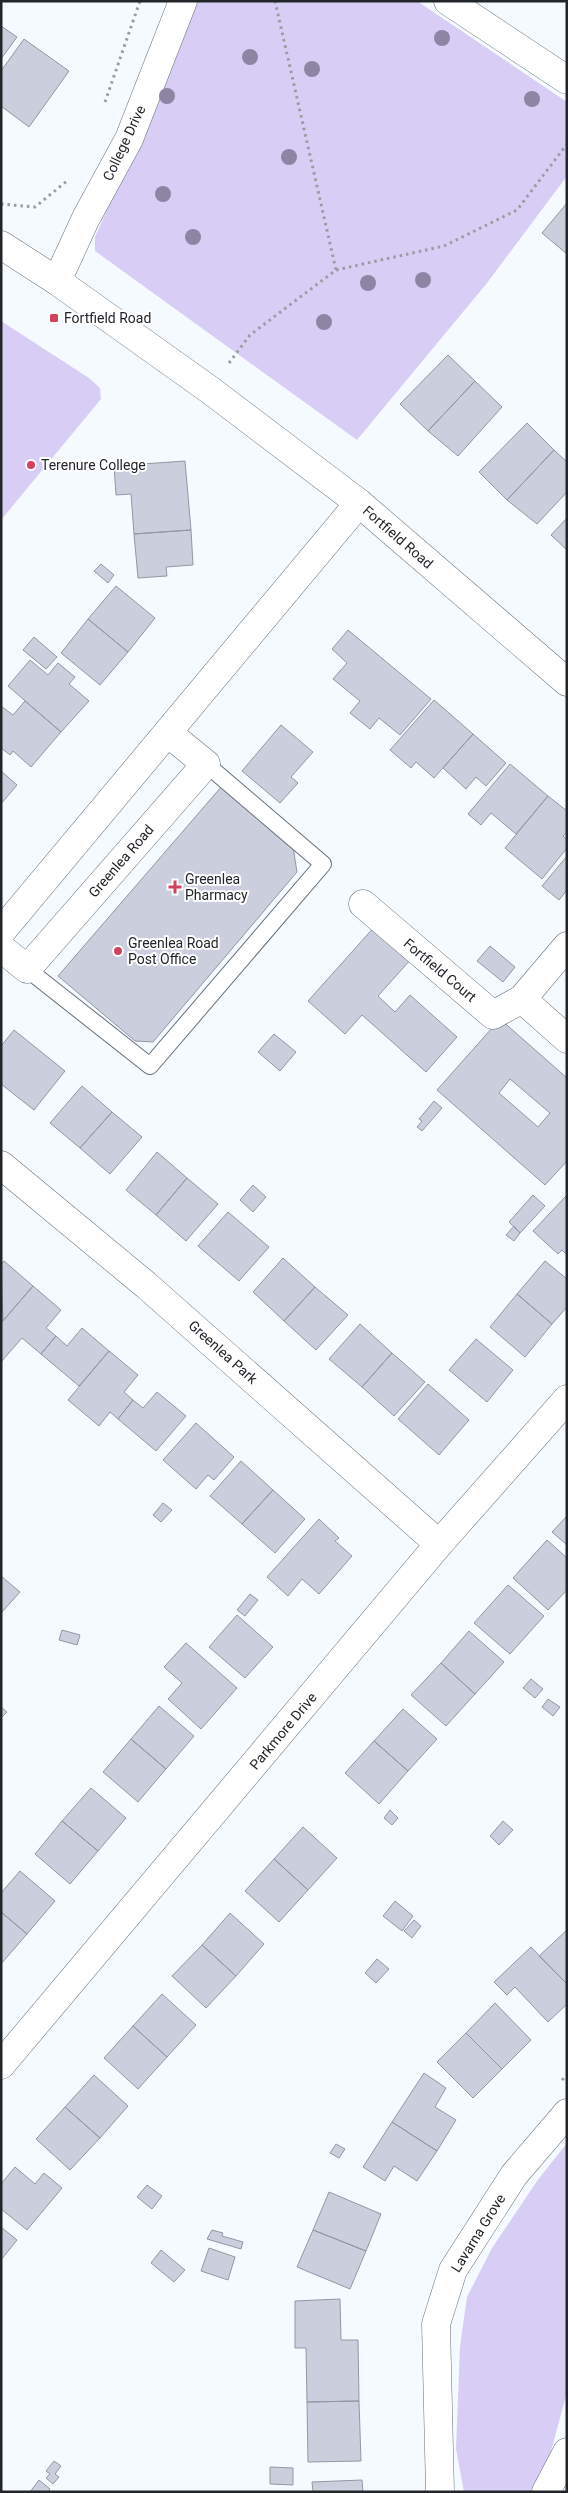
<svg xmlns="http://www.w3.org/2000/svg" width="568" height="2493" viewBox="0 0 568 2493" font-family="Roboto,sans-serif">
<style>
.green{fill:#d8cef5}
.building{fill:#cbcfdd;stroke:#9397a3;fill-rule:evenodd}
.lines{fill:none;stroke-linecap:round;stroke-linejoin:round}
.lane-casing{stroke:#656f79;stroke-width:18}
.street-casing{stroke:#656f79;stroke-width:29}
.secondary-casing{stroke:#656f79;stroke-width:29}
.path{stroke:#989da1;stroke-width:3;stroke-dasharray:2.5 4;stroke-linecap:butt}
.lane{stroke:#fff;stroke-width:16}
.street{stroke:#fff;stroke-width:28}
.secondary{stroke:#fff;stroke-width:28}
.tree{fill:#8c85a3}
.poi-dot{fill:#d14160;stroke:#fff;stroke-width:2}
.labels{text-anchor:middle;dominant-baseline:central;stroke-width:4;stroke-linejoin:round;paint-order:stroke}
.street-label{font-size:14px;fill:#22262a;stroke:#fff}
.poi-label{font-size:14px;fill:#22262a;stroke:#fff;text-anchor:start}
</style>
<rect width="100%" height="100%" fill="#f5fafe"/>
<path class="green" d="M198,1H417L567,102V176L487,283L357,440L95,251V237Z
M1,321L89,378L100,388L101,399L1,520Z
M567,2143V2392L550,2455L531,2492H464L456,2449L460,2346L467,2297L492,2248L537,2181Z"/>
<path class="building" d="M1,26L17,37L1,59Z
M24,39L69,71L29,127L1,106V71Z
M567,203V254L542,233Z
M448,355L475,381L428,431L400,404Z
M475,381L502,407L458,456L428,431Z
M527,423L554,450L507,500L479,472Z
M554,450L567,462V492L537,524L507,500Z
M185,461L191,530L134,534L131,494L116,495L114,466Z
M567,518V550L551,535Z
M191,530L193,565L166,567L167,576L138,578L134,534Z
M101,564L114,575L108,583L94,571Z
M116,586L155,618L128,652L88,619Z
M88,619L128,652L100,685L61,653Z
M348,630L431,699L400,735L379,718L370,729L350,713L360,701L333,679L347,663L332,649Z
M34,637L57,657L46,669L23,650Z
M30,660L48,675L58,663L75,677L69,684L89,701L61,732L8,686Z
M434,700L473,734L434,778L416,762L411,768L390,750Z
M25,701L61,732L31,767L13,751L10,755L1,748V706L13,715Z
M281,725L313,752L291,777L298,783L280,803L242,771Z
M473,734L506,763L486,786L476,777L466,789L443,768Z
M510,764L548,796L516,834L491,813L481,825L468,814Z
M1,771L17,785L1,804Z
M222,786L293,847L297,872L153,1042L135,1041L58,976Z
M548,796L567,811V832L563,836L567,839V848L542,879L505,848Z
M567,856V890L559,900L542,886Z
M376,925L412,958L378,996L395,1012L410,995L457,1037L426,1072L362,1015L345,1034L308,1001Z
M490,946L515,967L503,982L477,961Z
M500,1019L567,1078V1161L545,1185L437,1090ZM510,1079L550,1113L538,1127L499,1093Z
M14,1030L65,1071L34,1110L1,1084V1046Z
M274,1034L296,1052L280,1071L258,1052Z
M82,1086L112,1112L80,1148L50,1123Z
M434,1101L442,1108L422,1131L417,1127L422,1121L419,1119Z
M112,1112L142,1137L110,1174L80,1148Z
M157,1152L187,1178L156,1215L126,1190Z
M187,1178L218,1204L186,1241L156,1215Z
M253,1185L266,1197L253,1212L240,1200Z
M533,1195L545,1206L520,1233L509,1222Z
M566,1196L567,1197V1255L562,1250L558,1254L533,1231Z
M228,1212L269,1247L239,1281L198,1246Z
M514,1226L520,1233L514,1241L506,1235Z
M283,1258L315,1287L284,1321L253,1292Z
M4,1261L33,1286L3,1321L1,1265Z
M545,1261L567,1279V1307L552,1324L517,1294Z
M33,1286L61,1310L46,1328L56,1336L41,1354L22,1338L1,1362V1323Z
M315,1287L348,1315L316,1350L284,1321Z
M517,1294L552,1324L525,1357L490,1327Z
M360,1324L392,1353L362,1387L329,1359Z
M82,1328L109,1351L79,1386L41,1354L56,1336L67,1346Z
M476,1339L513,1370L487,1402L449,1370Z
M109,1351L138,1375L124,1392L133,1400L118,1419L110,1412L99,1426L68,1400Z
M392,1353L425,1382L394,1416L362,1387Z
M428,1384L469,1420L439,1455L398,1419Z
M157,1392L186,1416L156,1451L118,1419L133,1400L143,1408Z
M196,1423L234,1457L214,1480L208,1475L196,1489L163,1460Z
M241,1461L273,1490L242,1524L210,1496Z
M273,1490L305,1519L275,1553L242,1524Z
M163,1503L172,1510L161,1522L153,1515Z
M567,1516V1545L552,1532Z
M319,1519L339,1538L335,1541L352,1556L319,1594L302,1579L288,1596L267,1577Z
M547,1540L567,1558V1590L548,1610L513,1578Z
M1,1576L20,1592L2,1612L1,1611Z
M508,1585L544,1616L510,1654L474,1623Z
M250,1594L258,1600L245,1616L237,1610Z
M237,1615L273,1647L245,1678L209,1647Z
M62,1630L80,1635L77,1645L59,1640Z
M469,1631L504,1662L475,1694L441,1663Z
M186,1643L237,1688L201,1729L168,1699L182,1683L164,1667Z
M441,1663L475,1694L446,1726L411,1695Z
M531,1679L543,1689L535,1698L523,1688Z
M548,1699L560,1707L553,1716L542,1707Z
M159,1706L194,1736L166,1769L131,1739Z
M1,1707L7,1712L1,1718Z
M403,1709L437,1739L408,1771L374,1741Z
M131,1739L166,1769L138,1802L103,1772Z
M374,1741L408,1771L379,1804L345,1773Z
M91,1788L126,1818L98,1851L62,1821Z
M390,1810L398,1818L392,1825L384,1818Z
M62,1821L98,1851L70,1884L35,1854Z
M503,1821L513,1830L499,1845L490,1836Z
M303,1827L337,1858L308,1890L274,1859Z
M274,1859L308,1890L279,1922L245,1891Z
M20,1871L55,1901L27,1934L1,1912V1893Z
M395,1901L413,1916L402,1931L383,1916Z
M1,1912L27,1934L1,1964Z
M230,1913L264,1944L236,1976L202,1945Z
M414,1920L421,1926L412,1938L404,1931Z
M567,1930V1984L539,1956Z
M202,1945L236,1976L206,2008L172,1976Z
M531,1947L567,1984V2004L548,2022L515,1987L507,1995L494,1982Z
M377,1959L389,1969L376,1983L365,1973Z
M162,1994L196,2025L167,2057L133,2026Z
M495,2003L531,2040L502,2069L466,2033Z
M133,2026L167,2057L138,2089L104,2058Z
M466,2033L502,2069L473,2098L437,2062Z
M424,2073L446,2088L435,2107L456,2120L437,2151L392,2122Z
M94,2075L128,2106L100,2138L65,2107Z
M65,2107L100,2138L70,2170L36,2139Z
M392,2122L437,2151L417,2181L394,2166L385,2181L363,2167Z
M336,2144L345,2149L339,2158L330,2153Z
M15,2167L35,2184L44,2173L62,2188L27,2230L1,2209V2184Z
M147,2185L162,2196L152,2209L137,2197Z
M329,2192L381,2214L366,2251L313,2230Z
M1,2227L17,2240L1,2260Z
M212,2230L223,2233L222,2236L243,2242L241,2249L207,2239Z
M313,2230L366,2251L350,2289L297,2267Z
M209,2248L235,2257L228,2280L201,2271Z
M161,2250L185,2270L174,2282L151,2263Z
M340,2299L341,2340H358L359,2401L307,2402L306,2348H295V2301Z
M359,2401L361,2461L308,2462L307,2402Z
M54,2461L61,2466L55,2474L59,2477L53,2484L46,2478L50,2474L46,2471Z
M270,2467L293,2468V2485L270,2484Z
M39,2480L50,2489L48,2492H30Z
M362,2480L363,2492H313L312,2482Z"/>
<g class="lines">
<g class="lane-casing">
<path id="lane" d="M27,969L150,1066L323,864L206,764"/>
</g>
<g class="street-casing">
<path id="street" d="M448,1L567,80
M57,281L86,218L129,139L183,1
M363,904L493,1015L522,999L567,946
M1,932L359,503
M1,948L27,969L206,764L168,733
M522,999L567,1039
M1,1165L146,1285L439,1544
M1,2065L439,1544L567,1399
M440,2492L436,2324L453,2270L514,2175L567,2113
M546,2492L567,2452"/>
</g>
<g class="secondary-casing">
<path id="secondary" d="M1,245L57,281L210,390L359,503L567,682"/>
</g>
<path class="path" d="M275,1L336,270
M105,102L140,1
M1,204L35,207L67,181
M229,363L250,335L336,270L444,246L517,210L567,144
M562,2080L567,2075"/>
<use href="#lane" class="lane"/>
<use href="#street" class="street"/>
<use href="#secondary" class="secondary"/>
</g>
<g class="tree">
<circle cx="442" cy="38" r="8"/>
<circle cx="250" cy="57" r="8"/>
<circle cx="312" cy="69" r="8"/>
<circle cx="167" cy="96" r="8"/>
<circle cx="532" cy="99" r="8"/>
<circle cx="289" cy="157" r="8"/>
<circle cx="163" cy="194" r="8"/>
<circle cx="193" cy="237" r="8"/>
<circle cx="423" cy="280" r="8"/>
<circle cx="368" cy="283" r="8"/>
<circle cx="324" cy="322" r="8"/>
</g>
<g class="poi-dot">
<rect x="49" y="313" width="10" height="10" rx="2.5"/>
<circle cx="31" cy="465" r="5"/>
<path d="M172.5 879.5h5v5h5v5h-5v5h-5v-5h-5v-5h5z"/>
<circle cx="118" cy="951" r="5"/>
</g>
<g class="labels">
<g class="street-label">
<text transform="translate(124 143) rotate(-65)">College Drive</text>
<text transform="translate(398 537) rotate(41)">Fortfield Road</text>
<text transform="translate(121 861) rotate(-49)">Greenlea Road</text>
<text transform="translate(440 970) rotate(40)">Fortfield Court</text>
<text transform="translate(223 1352) rotate(42)">Greenlea Park</text>
<text transform="translate(283 1731) rotate(-50)">Parkmore Drive</text>
<text transform="translate(478 2233) rotate(-58)">Lavarna Grove</text>
</g>
<g class="poi-label">
<text x="64" y="318">Fortfield Road</text>
<text x="41" y="465">Terenure College</text>
<text x="185" y="879">Greenlea<tspan x="185" dy="16">Pharmacy</tspan></text>
<text x="128" y="943">Greenlea Road<tspan x="128" dy="16">Post Office</tspan></text>
</g>
</g>
<rect width="568" height="2493" fill="none" stroke="#22262a" stroke-width="5"/>
</svg>
